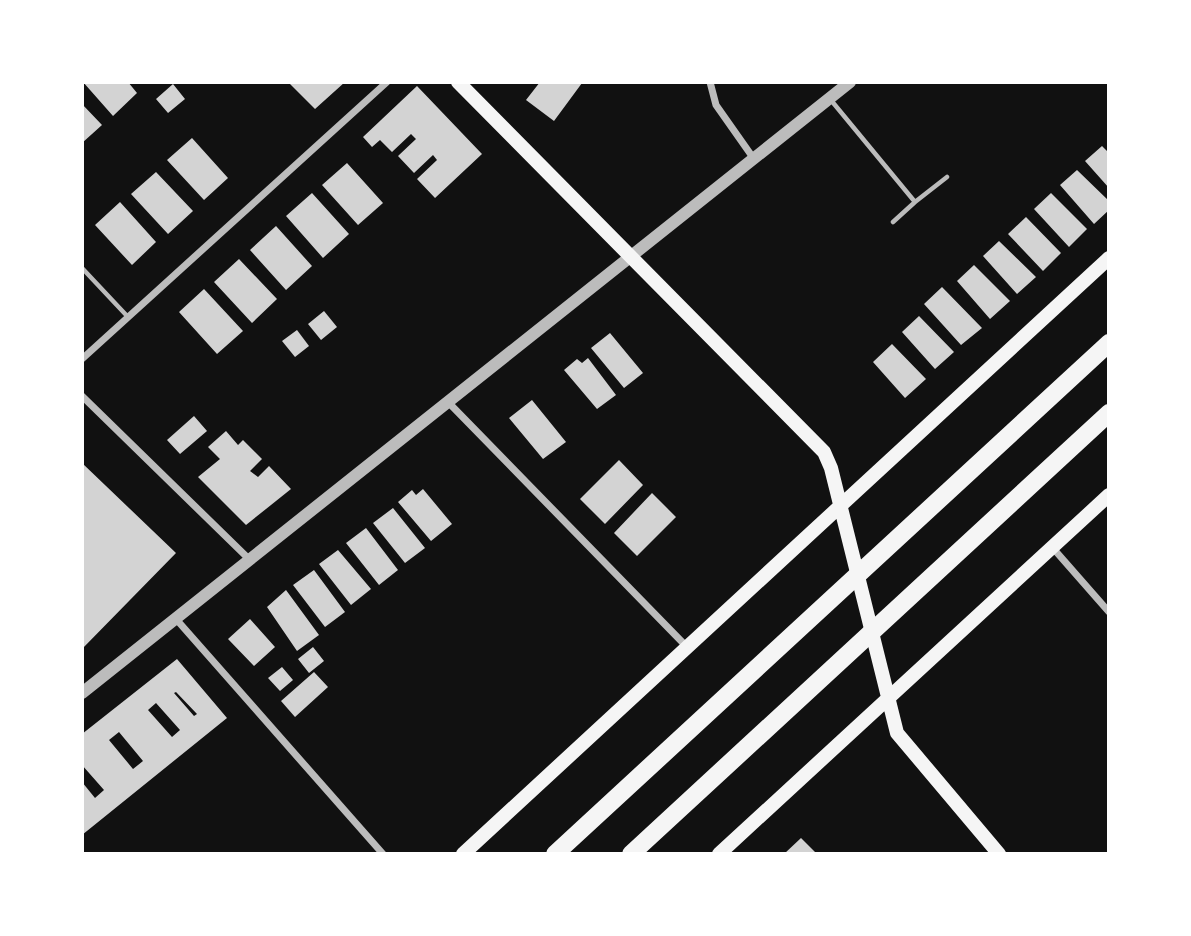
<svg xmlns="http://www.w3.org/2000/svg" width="1191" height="936" viewBox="0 0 1191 936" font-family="Figtree,sans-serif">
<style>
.building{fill:#d3d3d3;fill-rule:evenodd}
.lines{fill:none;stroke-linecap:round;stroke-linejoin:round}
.service{stroke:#bcbcbc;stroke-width:4.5}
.minor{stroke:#bcbcbc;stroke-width:7}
.tertiary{stroke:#bcbcbc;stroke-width:12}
.secondary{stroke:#f5f5f5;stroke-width:14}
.motorway{stroke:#f5f5f5;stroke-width:18}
</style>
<rect width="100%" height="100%" fill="#111"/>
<path class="building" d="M83,82H128L137,93L113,116Z
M288,82H345L315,109Z
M540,82H581L582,83L554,121L526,100Z
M173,84L185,99L168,113L156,99Z
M417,86L482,154L435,198L417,179L437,160L433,155L414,173L398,156L416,139L411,134L392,152L380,140L372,147L363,137Z
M82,104L102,125L82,143Z
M192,138L228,178L204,200L167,160Z
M1102,146L1109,153V188L1085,161Z
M347,163L383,203L358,225L322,185Z
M1077,170L1109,201V210L1094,224L1060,185Z
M156,172L193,211L168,234L131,194Z
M312,193L349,234L323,258L286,216Z
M1051,193L1087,229L1069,247L1034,209Z
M120,202L156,242L132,265L95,225Z
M1026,217L1061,253L1043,271L1008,234Z
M276,226L312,266L286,290L250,250Z
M999,241L1036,277L1017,294L983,256Z
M239,259L277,299L252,323L214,282Z
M974,265L1010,301L990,319L957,281Z
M942,287L982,328L961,345L924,304Z
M204,289L243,331L217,354L179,312Z
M324,311L337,327L321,340L308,324Z
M919,316L954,352L935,369L902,332Z
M297,330L309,346L295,357L282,341Z
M610,333L643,373L624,388L591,348Z
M892,344L926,379L905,398L873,362Z
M588,358L616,395L597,409L564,370L577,359L582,363Z
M532,400L566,442L543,459L509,418Z
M194,416L207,431L180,454L167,440Z
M226,431L238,445L243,440L262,459L250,471L258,477L269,466L291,489L246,525L198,477L220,459L208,447Z
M619,460L643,485L605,524L580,499Z
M82,463L176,553L82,649Z
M423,489L452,524L431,541L398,502L412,490L416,495Z
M652,493L676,517L637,556L614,533Z
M393,508L425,548L405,563L373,523Z
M366,528L398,570L379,585L346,543Z
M338,550L371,589L351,605L319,564Z
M314,570L345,612L325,627L293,585Z
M286,590L319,635L297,651L267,607Z
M250,619L275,647L254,666L228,639Z
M313,647L324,661L309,673L298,659Z
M177,659L227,718L82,835V782L95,798L104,790L82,765V734ZM176,692L197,714L194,716L174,693ZM156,703L180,730L172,737L148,710ZM119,732L143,761L133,769L109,740Z
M282,667L293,680L280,691L268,678Z
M314,672L328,687L295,717L281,701Z
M801,838L817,854H784Z"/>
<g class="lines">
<path class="service" d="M830,99L915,202L893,222
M915,202L947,177
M82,268L128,317"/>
<path class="minor" d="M710,82L716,105L754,159
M82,359L387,82
M82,396L250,560
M448,402L686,646
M1052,547L1109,612
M176,619L383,854"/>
<path class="tertiary" d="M82,693L850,82"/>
<path class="secondary" d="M458,82L824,452L831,468L897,733L999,854
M463,854L1109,258
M719,854L1109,495"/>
<path class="motorway" d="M555,854L1109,343
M631,854L1109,413"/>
</g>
<rect width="1191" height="936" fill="none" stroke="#ffffff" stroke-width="168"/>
</svg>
